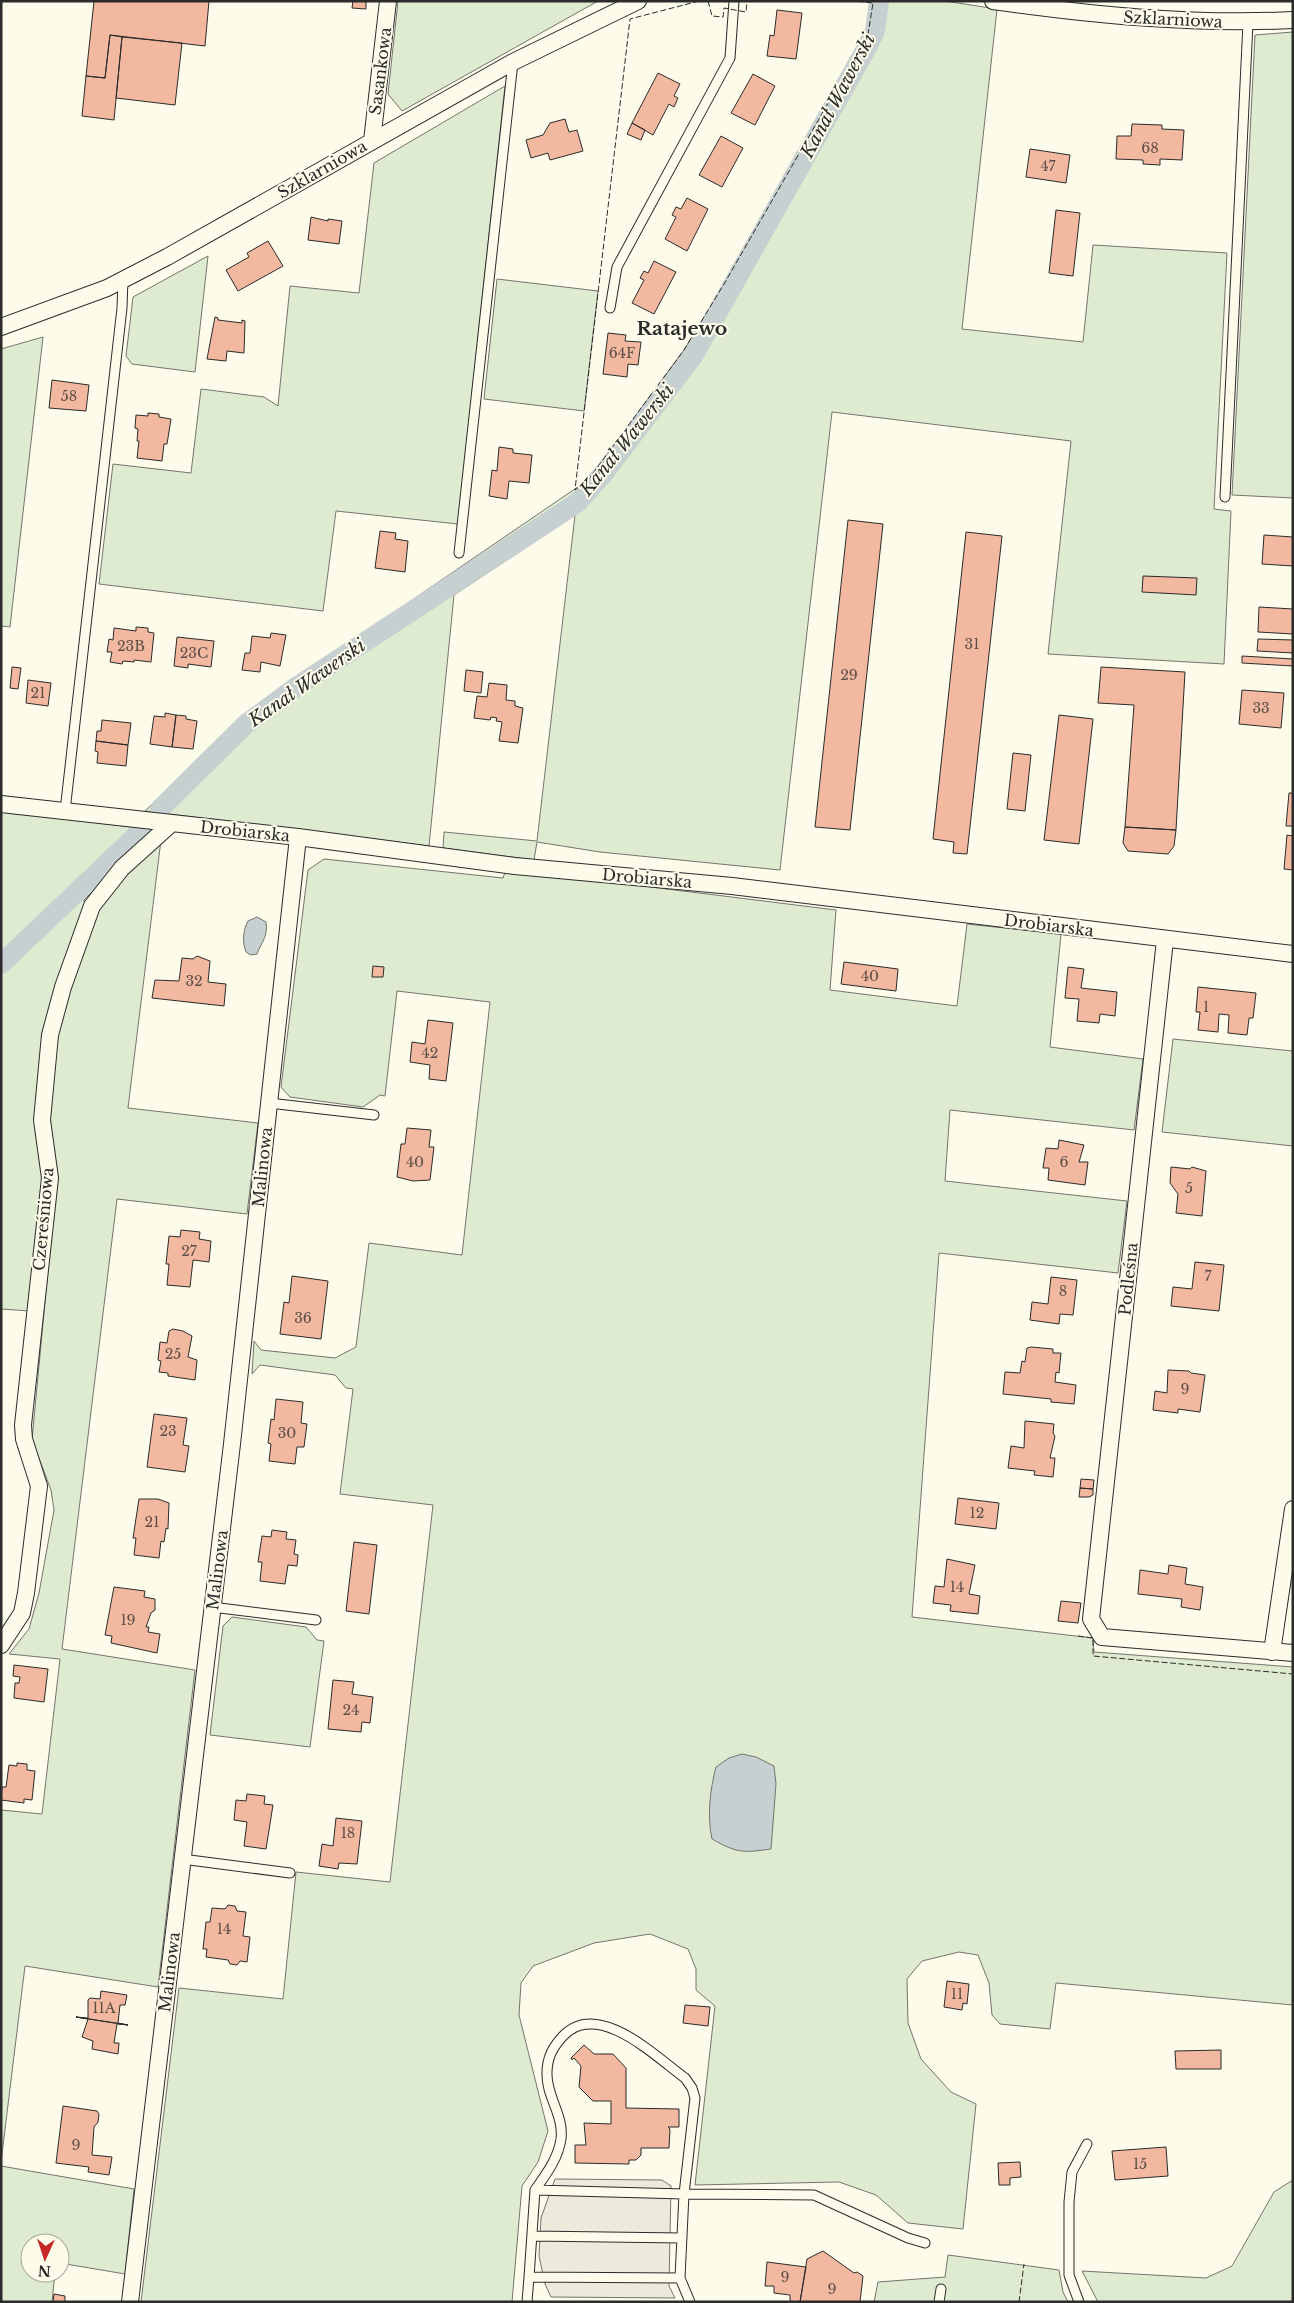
<svg xmlns="http://www.w3.org/2000/svg" width="1294" height="2303" viewBox="0 0 1294 2303" font-family="'Libre Baskerville',serif">
<style>
.green{fill:#deebd1;stroke:#74746e}
.parking{fill:#eceadb;stroke:#74746e}
.water{fill:#c7d0d0;stroke:#74746e}
.lines{fill:none;stroke-linecap:round;stroke-linejoin:round}
.canal{stroke:#c7d0d0;stroke-width:20}
.building{fill:#f2b8a0;stroke:#2b2b2b}
.lane-casing{stroke:#2b2b2b;stroke-width:11}
.street-casing{stroke:#2b2b2b;stroke-width:18}
.lane{stroke:#fdfbea;stroke-width:9}
.street{stroke:#fdfbea;stroke-width:16}
.fence{stroke:#2b2b2b;stroke-width:1;stroke-dasharray:6 2.5;stroke-linecap:butt}
.labels{text-anchor:middle;dominant-baseline:central;stroke-width:4;stroke-linejoin:round;paint-order:stroke}
.number-label{font-size:14px;fill:#5d4e48}
.street-label{font-size:16px;fill:#2b2b2b;stroke:#fdfbea}
.water-label{font-size:18px;font-style:italic;fill:#2b2b2b;stroke:#fdfbea}
.quarter-label{font-size:19px;font-weight:bold;fill:#2b2b2b;stroke:#fdfbea}
</style>
<rect width="100%" height="100%" fill="#fdfbea"/>
<path class="green" d="M398,1H598L402,111L388,94Z
M873,1H945L997,9L962,329L1083,342L1093,245L1227,253L1214,509L1231,511L1224,664L1048,654L1071,441L832,412L780,870L600,852L537,842L534,860L443,848L444,832L537,841L575,515L454,595L429,846L145,811L251,710L588,480L684,350L724,284L867,34Z
M1293,32V498L1232,495L1255,35Z
M505,86L458,524L336,511L323,611L99,584L113,464L191,473L201,389L264,397L278,406L290,286L359,293L374,163Z
M208,256L195,372L132,364L126,356L133,297Z
M497,279L598,291L584,411L484,399Z
M43,337L10,627L1,626V349Z
M1,810L154,830L84,900L86,913L49,1014L44,1172L30,1311L1,1309Z
M161,840L128,1108L258,1123L247,1214L117,1199L62,1649L195,1670L158,1987L25,1966L1,2162V1810L42,1814L60,1659L9,1654L29,1629L39,1593L54,1510L51,1490L32,1440L56,1184L47,1124L59,1021L95,917L105,898Z
M324,859L503,878L506,869L836,910L830,990L957,1006L967,924L1061,934L1050,1047L1143,1059L1134,1130L950,1110L945,1181L1127,1201L1118,1273L939,1253L912,1617L1093,1638L1094,1652L1293,1667V2005L1056,1983L1050,2029L1000,2024L992,2015L989,1983L978,1955L959,1952L922,1961L907,1979L908,2023L921,2059L951,2092L976,2104L963,2229L908,2223L876,2195L839,2182L695,2185L715,2006L696,1990V1969L688,1949L650,1934L594,1943L533,1966L521,1983L519,2015L548,2131L538,2162L522,2186L512,2302H141L179,1988L283,1999L296,1872L390,1882L433,1505L340,1494L353,1389L346,1388L335,1375L260,1365L252,1374L254,1341L261,1350L335,1358L356,1347L369,1243L462,1255L490,1002L397,991L385,1096L380,1095L363,1107L290,1097L281,1087L308,870Z
M1173,1039L1293,1051V1146L1162,1132Z
M232,1617L306,1627L317,1640L324,1641L310,1747L210,1735L223,1626Z
M1,2166L134,2189L125,2274L60,2263V2243H30V2273H55L52,2302H1Z
M1293,2180V2302H1098L1082,2271L1206,2278L1232,2266L1274,2192Z
M948,2255L1059,2270L1063,2292L1068,2302H874L878,2282L945,2277Z"/>
<path class="parking" d="M555,2179L662,2180L671,2186L669,2286L675,2298L551,2297L545,2284L539,2256L541,2218Z"/>
<path class="water" d="M257,917L266,922C268,937 262,941 257,954L251,955L246,952C242,941 243,931 248,921Z
M742,1754L756,1757L774,1766L776,1784L771,1849C742,1853 737,1853 712,1839C707,1817 710,1789 716,1767L729,1758Z"/>
<g class="lines">
<path class="canal" d="M160,809L246,724L296,687L577,503L604,473L693,356L866,49L875,31L879,1
M1,964L141,831"/>
</g>
<path class="building" d="M94,1H209L205,46L110,35L105,78L86,76Z
M353,1H366V9L352,8Z
M777,10L802,13L796,59L767,56L770,35L774,36Z
M110,35L122,37L114,120L82,116L86,76L105,78Z
M122,37L182,43L175,105L116,98Z
M658,73L680,84L674,96L678,98L674,107L669,104L653,135L632,123Z
M753,74L775,86L755,125L731,113Z
M565,119L569,132L577,130L583,151L550,160L548,153L531,158L526,140L543,135L550,123Z
M632,123L645,130L641,140L627,134Z
M1132,124L1162,125V129L1184,130L1182,160L1160,159V165L1143,164V160L1116,159L1117,136H1131Z
M721,136L743,148L722,187L699,175Z
M1030,149L1070,155L1066,183L1026,177Z
M687,198L708,209L687,251L665,239L676,217L672,215L676,207L681,209Z
M1056,210L1080,213L1073,276L1049,273Z
M311,217L328,221V219L342,221L339,244L308,240Z
M268,241L283,266L238,291L226,270L249,257L247,253Z
M654,261L676,272L654,314L632,303L644,280L640,278L644,271L648,273Z
M215,317L218,318V320L242,323V320L245,321L244,353L227,351L226,361L207,359Z
M608,333L626,335L625,341L641,342L638,365L628,364L627,377L603,374Z
M52,380L89,385L86,411L49,408Z
M148,413L159,414V417L171,419L167,444H164L162,461L137,458L139,441H137L138,429L135,428L136,415L148,416Z
M499,447L513,449V453L532,455L529,483L509,481L507,499L489,496L492,470L497,471Z
M848,520L883,524L850,830L815,827Z
M380,531L396,533L395,539L408,541L405,572L375,568Z
M966,532L1002,536L967,854L953,853L954,842L933,839Z
M1264,535L1293,537V566L1262,564Z
M1143,576L1197,578L1196,595L1142,592Z
M1259,607L1293,609V634L1258,632Z
M136,627L148,628V632L154,633L151,662L134,660V662L123,661L122,664L110,662L112,652H107L109,639L113,640L114,628L136,631Z
M271,633L286,635L280,666L261,662L260,672L242,670L245,653H250L252,636L270,638Z
M177,637L214,641L211,667L188,664V668L174,666Z
M1258,639L1293,640V653L1257,651Z
M1242,656L1293,659V666L1242,663Z
M12,667L21,668L18,689L10,688Z
M1101,667L1185,672L1176,830L1125,827L1134,705L1098,703Z
M466,670L483,672L481,693L464,691Z
M28,680L51,683L48,706L26,703Z
M489,683L507,685L506,700L515,701V706L523,708L518,743L499,741L502,722L496,721L497,718L491,717L490,720L474,718L477,696L487,697Z
M1242,690L1284,693L1281,728L1239,724Z
M165,713L176,715L172,747L150,744L154,716L165,717Z
M176,715L186,716V719L197,721L193,749L172,747Z
M1059,715L1093,719L1079,844L1044,840Z
M102,720L131,723L128,745L96,741L97,731H101Z
M96,741L128,745L126,766L97,763L98,752L95,751Z
M1013,753L1031,755L1025,811L1007,809Z
M1289,793H1293V826H1286Z
M1125,827L1176,830L1174,846L1168,854L1128,851L1123,843Z
M1287,835L1293,836V870L1284,869Z
M197,956L210,961L208,982L226,984L224,1006L152,998L155,980L179,981L182,958L193,959Z
M844,962L898,969L896,991L841,984Z
M373,966L384,967L383,977H372Z
M1068,967L1084,969L1081,988L1117,992L1115,1016L1100,1014L1099,1023L1077,1021L1079,999L1065,998Z
M1198,987L1256,993L1253,1018H1249L1247,1035L1228,1033L1229,1015L1219,1014L1218,1032L1198,1030L1200,1012H1196Z
M428,1020L453,1023L446,1081L429,1079L430,1065L410,1062L412,1042L425,1044Z
M407,1128L431,1130L429,1147H434L430,1180L413,1181L397,1177L401,1144H405Z
M1059,1140L1084,1145L1079,1162H1088L1085,1185L1048,1180L1049,1168H1043L1046,1148L1058,1149Z
M1171,1167L1190,1169L1192,1167L1206,1171L1202,1216L1176,1213L1178,1194L1170,1183Z
M181,1230L200,1232L199,1239L211,1241L209,1262L193,1260L190,1287L167,1285L169,1264H166L169,1236L180,1237Z
M1195,1262L1224,1265L1219,1311L1171,1306L1173,1287L1192,1289Z
M292,1276L328,1281L321,1339L280,1334L284,1302L289,1303Z
M1051,1277L1077,1280L1073,1315L1060,1314L1059,1324L1030,1320L1032,1302L1048,1304Z
M173,1329L183,1331L192,1336L188,1357L197,1360L195,1380L168,1376V1373L159,1372L161,1361L158,1360L160,1342L167,1343L169,1331Z
M1031,1347L1053,1349V1353H1061L1059,1373L1056,1372L1055,1382L1076,1385L1074,1404L1051,1402V1399L1003,1394L1005,1372L1020,1373L1022,1361L1025,1362L1027,1348Z
M1168,1370L1189,1371L1191,1373L1205,1375L1200,1412L1178,1409V1413L1153,1410L1155,1391L1167,1393Z
M276,1399L303,1402L301,1423L307,1424L304,1447H297L295,1464L269,1461L271,1444L268,1443L271,1419L274,1420Z
M154,1414L187,1418L183,1445L189,1446L185,1472L147,1467Z
M1025,1421L1054,1424L1053,1433L1055,1436L1050,1458H1055L1053,1477L1034,1475L1035,1471L1008,1468L1011,1446L1024,1448Z
M1081,1479L1094,1480L1093,1489L1080,1488Z
M1080,1488L1093,1489V1495L1089,1497H1079Z
M958,1498L999,1503L996,1529L955,1524Z
M139,1499H158L169,1503L168,1529L166,1528L164,1542L161,1541L159,1558L134,1555L136,1538H133Z
M272,1530L287,1532L286,1539L296,1540L294,1554L298,1555L297,1566L288,1565L285,1584L260,1581L262,1562H258L262,1536L271,1537Z
M354,1542L377,1545L369,1614L346,1611Z
M947,1559L975,1565L969,1594L980,1596L978,1614L950,1611L951,1605L933,1603L935,1586L944,1587Z
M1169,1565L1187,1568L1185,1584L1203,1587L1200,1610L1181,1607L1182,1599L1138,1594L1140,1570L1168,1574Z
M114,1587L145,1591L144,1597L155,1599V1610L151,1613L146,1627H149L148,1632L160,1634L157,1653L111,1643L112,1636L105,1635Z
M1061,1601L1081,1603L1078,1623L1058,1621Z
M14,1665L48,1669L44,1702L14,1698L15,1683H19L20,1677L13,1676Z
M333,1680L354,1682L352,1694L373,1697L370,1723L362,1722L361,1732L328,1729Z
M17,1763L27,1764V1770L35,1771L32,1800L24,1799V1803L1,1800L2,1787H6L9,1765L17,1766Z
M247,1794L265,1796L264,1804L273,1805L266,1849L244,1846L247,1822L234,1820L236,1800L246,1801Z
M336,1818L362,1821L357,1864L339,1863L338,1869L319,1866L322,1844L333,1846Z
M228,1905L235,1906L237,1911L246,1912L243,1936L250,1937L247,1962L240,1961L237,1965L230,1964L228,1960L206,1957L207,1949H203L206,1922H210L212,1908L225,1909Z
M947,1981L969,1984L967,2004L963,2003L962,2010L944,2007Z
M101,1991L127,1995L125,2005H120L118,2023L128,2025L76,2017L88,2018V2000L90,1998L100,1999Z
M685,2005L710,2007L708,2026L683,2023Z
M76,2017L128,2025L117,2024L114,2043H119L118,2054L92,2049L93,2041L82,2037L88,2019Z
M584,2045L594,2054H613L626,2068V2108L679,2109V2127H668L670,2129L669,2148H641V2155L636,2160H629V2164L575,2163V2145H586L584,2123L611,2124V2101H593L579,2087L581,2066L574,2058L572,2060L571,2058Z
M1221,2050V2069H1176L1175,2051Z
M63,2106L97,2111L99,2114L98,2122L94,2127L92,2155L112,2157L109,2175L88,2172L89,2167L56,2163Z
M1166,2147L1168,2176L1115,2180L1112,2151Z
M1020,2162L1021,2177L1010,2178V2185H999L998,2163Z
M823,2251L854,2273L857,2272L863,2276L860,2302H800L807,2259Z
M767,2262L806,2267L800,2302H792L790,2300V2295L774,2293V2286H765Z
M54,2294L65,2296V2302H53Z"/>
<g class="lines">
<g class="lane-casing">
<path id="lane" d="M610,308L617,267L730,58L734,1
M1225,497L1248,23
M459,553L513,62
M65,811L122,308L123,279
M269,1103L374,1115
M212,1607L316,1620
M182,1859L290,1873
M535,2190C546,2174 558,2159 561,2139C564,2115 546,2096 547,2073C547,2057 553,2047 563,2036C598,1999 656,2057 685,2078L692,2088L695,2098L684,2194L814,2195L908,2238L925,2243
M532,2236L682,2238
M529,2277L535,2190L684,2194L680,2278L690,2302
M527,2302L529,2277L680,2278
M939,2302L941,2289
M1079,2302L1069,2275V2202L1072,2172L1087,2144"/>
</g>
<g class="street-casing">
<path id="street" d="M993,1C1092,15 1192,25 1293,20
M372,141L388,1
M1,327L107,288L167,257L513,62L638,1
M1,804L298,837L515,866L732,886L1293,954
M1165,940L1091,1619L1102,1637L1293,1653
M1,1645L22,1613L26,1593L39,1486L24,1439L23,1425L50,1178L42,1120L50,1035L63,987L92,906L122,868L172,823
M1272,1652L1293,1509
M130,2302L232,1444L298,837"/>
</g>
<use href="#lane" class="lane"/>
<use href="#street" class="street"/>
<path class="fence" d="M699,1L630,19L575,490L588,480L684,350L724,284L868,34L873,3L854,1
M708,1L712,16L723,17L724,8L746,12L747,1
M1078,1636L1093,1638V1656L1293,1674
M1019,2302L1024,2264"/>
</g>
<g class="labels">
<g class="number-label">
<text x="1150" y="148">68</text>
<text x="1048" y="166">47</text>
<text x="622" y="353">64F</text>
<text x="69" y="396">58</text>
<text x="972" y="644">31</text>
<text x="131" y="646">23B</text>
<text x="194" y="653">23C</text>
<text x="849" y="675">29</text>
<text x="38" y="693">21</text>
<text x="1261" y="708">33</text>
<text x="870" y="976">40</text>
<text x="194" y="981">32</text>
<text x="1206" y="1007">1</text>
<text x="430" y="1053">42</text>
<text x="415" y="1162">40</text>
<text x="1064" y="1162">6</text>
<text x="1189" y="1188">5</text>
<text x="189" y="1251">27</text>
<text x="1208" y="1276">7</text>
<text x="1063" y="1291">8</text>
<text x="303" y="1318">36</text>
<text x="173" y="1354">25</text>
<text x="1185" y="1389">9</text>
<text x="168" y="1431">23</text>
<text x="287" y="1433">30</text>
<text x="977" y="1513">12</text>
<text x="152" y="1522">21</text>
<text x="957" y="1587">14</text>
<text x="128" y="1620">19</text>
<text x="351" y="1710">24</text>
<text x="348" y="1833">18</text>
<text x="224" y="1929">14</text>
<text x="957" y="1994">11</text>
<text x="104" y="2008">11A</text>
<text x="76" y="2145">9</text>
<text x="1140" y="2164">15</text>
<text x="785" y="2277">9</text>
<text x="832" y="2289">9</text>
</g>
<g class="street-label">
<text transform="translate(1173 19) rotate(3)">Szklarniowa</text>
<text transform="translate(380 71) rotate(-83)">Sasankowa</text>
<text transform="translate(322 169) rotate(-30)">Szklarniowa</text>
<text transform="translate(245 831) rotate(6)">Drobiarska</text>
<text transform="translate(647 878) rotate(5)">Drobiarska</text>
<text transform="translate(1049 925) rotate(7)">Drobiarska</text>
<text transform="translate(262 1167) rotate(-84)">Malinowa</text>
<text transform="translate(43 1219) rotate(-85)">Czereśniowa</text>
<text transform="translate(1128 1279) rotate(-84)">Podleśna</text>
<text transform="translate(217 1570) rotate(-83)">Malinowa</text>
<text transform="translate(169 1972) rotate(-83)">Malinowa</text>
</g>
<g class="water-label">
<text transform="translate(838 96) rotate(-62)">Kanał Wawerski</text>
<text transform="translate(627 440) rotate(-51)">Kanał Wawerski</text>
<text transform="translate(307 683) rotate(-35)">Kanał Wawerski</text>
</g>
<g class="quarter-label">
<text x="682" y="328">Ratajewo</text>
</g>
</g>
<rect width="1294" height="2303" fill="none" stroke="#2b2b2b" stroke-width="5"/>
<g transform="translate(45 2258) rotate(183)"><circle r="24" fill="#fdfbea" stroke="#a9a89e"/>
<path d="M0-4L9 19L0 12L-9 19Z" fill="#c62828"/>
<text y="-8" font-size="14" font-weight="bold" text-anchor="middle" fill="#2b2b2b">N</text>
</g>
</svg>
